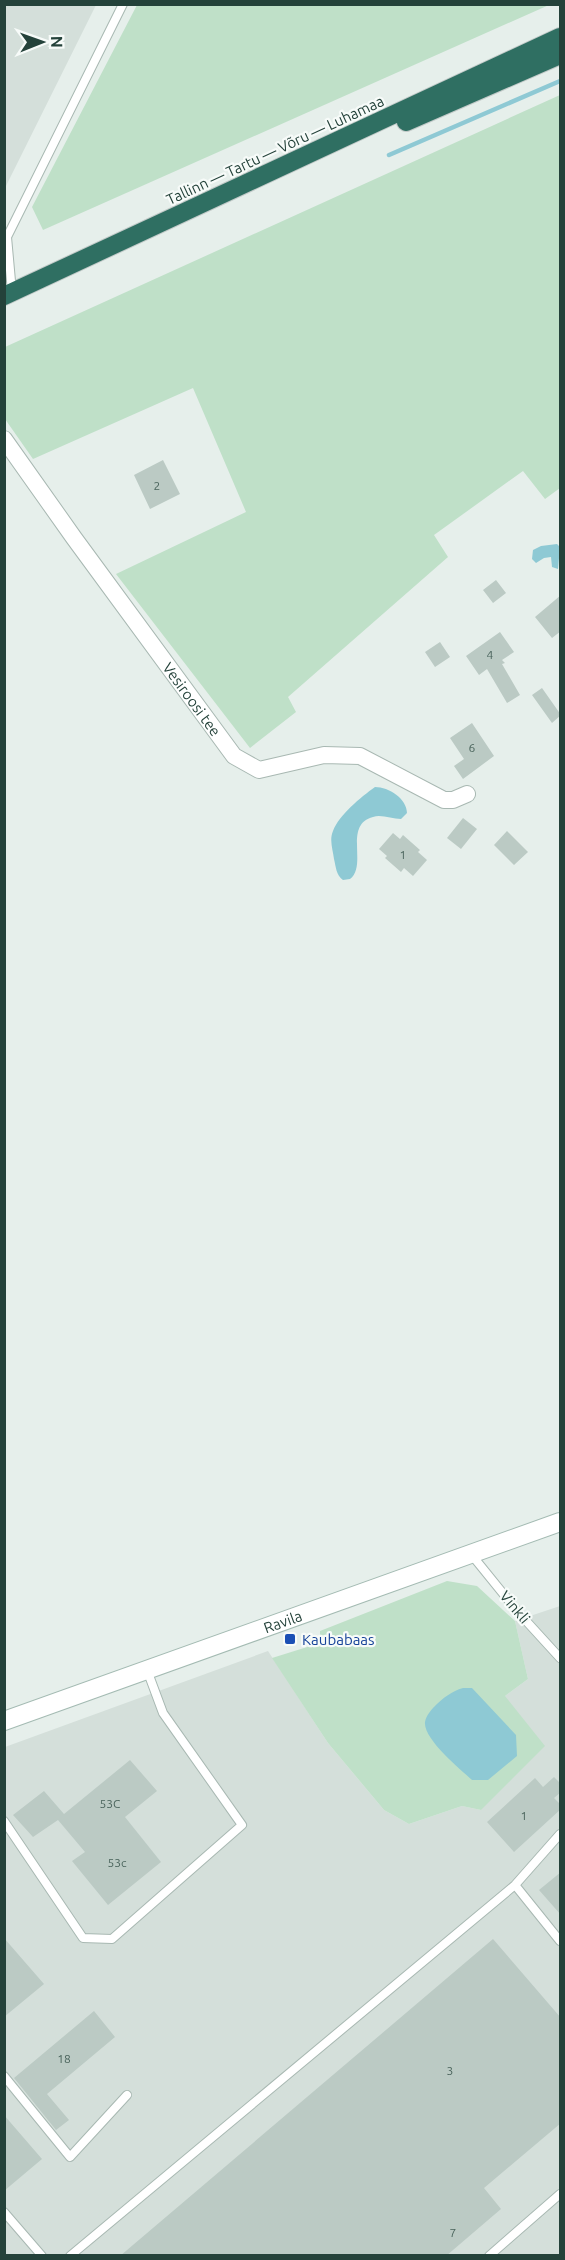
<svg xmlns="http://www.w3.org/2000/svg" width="565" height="2260" viewBox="0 0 565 2260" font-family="Ubuntu,sans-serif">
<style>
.built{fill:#d4dfda}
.green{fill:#bfe0c8}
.water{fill:#8ec9d4}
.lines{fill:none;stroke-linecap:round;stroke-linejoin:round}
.stream{stroke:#8ec9d4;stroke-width:4.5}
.building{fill:#bbcac4}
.lane-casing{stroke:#a8b8b2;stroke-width:10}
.street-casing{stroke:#a8b8b2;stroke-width:18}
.secondary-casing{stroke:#a4bbb3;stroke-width:20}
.highway-casing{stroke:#c2cac8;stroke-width:20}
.lane{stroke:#fff;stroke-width:8}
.street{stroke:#fff;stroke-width:16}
.secondary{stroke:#fff;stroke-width:18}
.highway{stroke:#2f6f62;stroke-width:18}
.transit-dot{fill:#1a4fb4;stroke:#f7fbf9;stroke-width:2}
.labels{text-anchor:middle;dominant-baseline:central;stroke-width:4.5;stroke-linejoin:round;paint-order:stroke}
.number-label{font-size:12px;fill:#4a645c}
.street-label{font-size:15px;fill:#24423a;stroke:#f7fbf9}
.transit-label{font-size:15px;fill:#164399;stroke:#f7fbf9;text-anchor:start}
</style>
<rect width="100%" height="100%" fill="#e6efeb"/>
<path class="built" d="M5,4L96,5L5,188L4,5Z
M560,1606V2255L5,2256V1747L268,1651L328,1743L384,1810L409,1824L462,1806L481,1810L505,1696L528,1679L515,1621Z"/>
<path class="green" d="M137,5V4L549,5L43,230L32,207Z
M560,95V488L545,499L523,471L434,535L448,557L288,697L296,712L250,748L116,574L246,512L193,388L33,459L5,419V347Z
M447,1581L477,1586L515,1621L528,1679L505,1696L545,1746L481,1810L462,1806L409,1824L384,1810L328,1743L272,1658L320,1643V1631Z"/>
<path class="water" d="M557,544L560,547L558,569L552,567L551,557L544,558L536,563L532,559L533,550L541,546Z
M375,787C389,787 407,799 407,813L401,819C392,819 381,814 373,817C343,825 368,865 350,879L343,880C336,875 336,867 334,859C333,850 329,840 333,831C339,815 361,797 375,787Z
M463,1688H472L516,1735L517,1756L488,1780H472C460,1769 423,1739 425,1722C426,1716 431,1710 435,1706C443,1698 452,1691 463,1688Z"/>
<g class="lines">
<path class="stream" d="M389,155L560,81"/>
</g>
<path class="building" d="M163,460L180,494L150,509L134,475Z
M496,580L506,593L493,603L483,590Z
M561,595V631L552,638L535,617Z
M500,632L514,652L502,660L505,663L502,664L520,695L507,703L487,669L479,675L466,656Z
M440,642L450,657L435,667L425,652Z
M542,688L561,715L552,723L532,695Z
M472,723L494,756L463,779L454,766L464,759L450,738Z
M463,818L477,829L461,849L447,838Z
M507,831L528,852L514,865L494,845Z
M393,833L400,839L403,835L420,850L418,852L427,860L413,876L404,868L401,872L385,858L387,856L379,849Z
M130,1760L157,1791L125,1817L161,1862L108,1905L72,1861L85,1852L58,1820L33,1837L13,1815L44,1791L64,1814Z
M554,1777L561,1784V1792L554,1798L561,1805V1809L514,1852L487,1822L535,1778L543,1787Z
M561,1872V1915L539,1890Z
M4,1938L44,1984L4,2017Z
M493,1939L561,2018V2123L484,2188L501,2209L446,2256H120Z
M94,2011L115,2037L47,2094L69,2120L56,2130L14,2078Z
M4,2115L42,2159L4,2191Z"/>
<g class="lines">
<g class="lane-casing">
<path id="lane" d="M12,292L7,237L123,4
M471,1554L518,1612L560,1658
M4,1821L83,1938L112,1939L242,1825L163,1713L147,1670
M515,1885L560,1941
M4,2076L70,2157L127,2095
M4,2212L42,2256
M70,2256L515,1885L560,1834
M489,2256L560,2194"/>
</g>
<g class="street-casing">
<g id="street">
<path id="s1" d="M4,439L74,538L234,756L259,770L324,755L360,756L444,800H453L467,794"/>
</g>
</g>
<g class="secondary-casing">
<g id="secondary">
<path id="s2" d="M4,1721L560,1522"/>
</g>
</g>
<g class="highway-casing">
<path id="highway" d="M406,122L560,55
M4,296L560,37"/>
</g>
<use href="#lane" class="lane"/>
<use href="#street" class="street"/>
<use href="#secondary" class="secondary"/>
<use href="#highway" class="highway"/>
</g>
<rect class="transit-dot" x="284" y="1633" width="12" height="12" rx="3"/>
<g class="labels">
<g class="number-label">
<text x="157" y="485">2</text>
<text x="490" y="654">4</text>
<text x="472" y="747">6</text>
<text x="403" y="854">1</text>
<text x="110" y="1803">53C</text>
<text x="524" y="1815">1</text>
<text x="117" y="1862">53c</text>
<text x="64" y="2058">18</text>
<text x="450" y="2070">3</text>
<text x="453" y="2232">7</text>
</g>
<g class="street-label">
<text transform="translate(275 150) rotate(-25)">Tallinn — Tartu — Võru — Luhamaa</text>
<text stroke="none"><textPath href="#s1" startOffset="321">Vesiroosi tee</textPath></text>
<text transform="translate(515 1607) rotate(50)">Vinkli</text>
<text stroke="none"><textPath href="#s2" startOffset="296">Ravila</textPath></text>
</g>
<g class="transit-label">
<text x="302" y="1639">Kaubabaas</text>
</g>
</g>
<rect width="565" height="2260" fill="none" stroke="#24423a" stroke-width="12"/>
<g transform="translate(42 42) rotate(89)" stroke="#f7fbf9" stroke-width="4.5" paint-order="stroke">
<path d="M0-4.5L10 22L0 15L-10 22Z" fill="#24423a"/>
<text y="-9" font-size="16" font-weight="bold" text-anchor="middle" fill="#24423a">N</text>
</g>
</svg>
